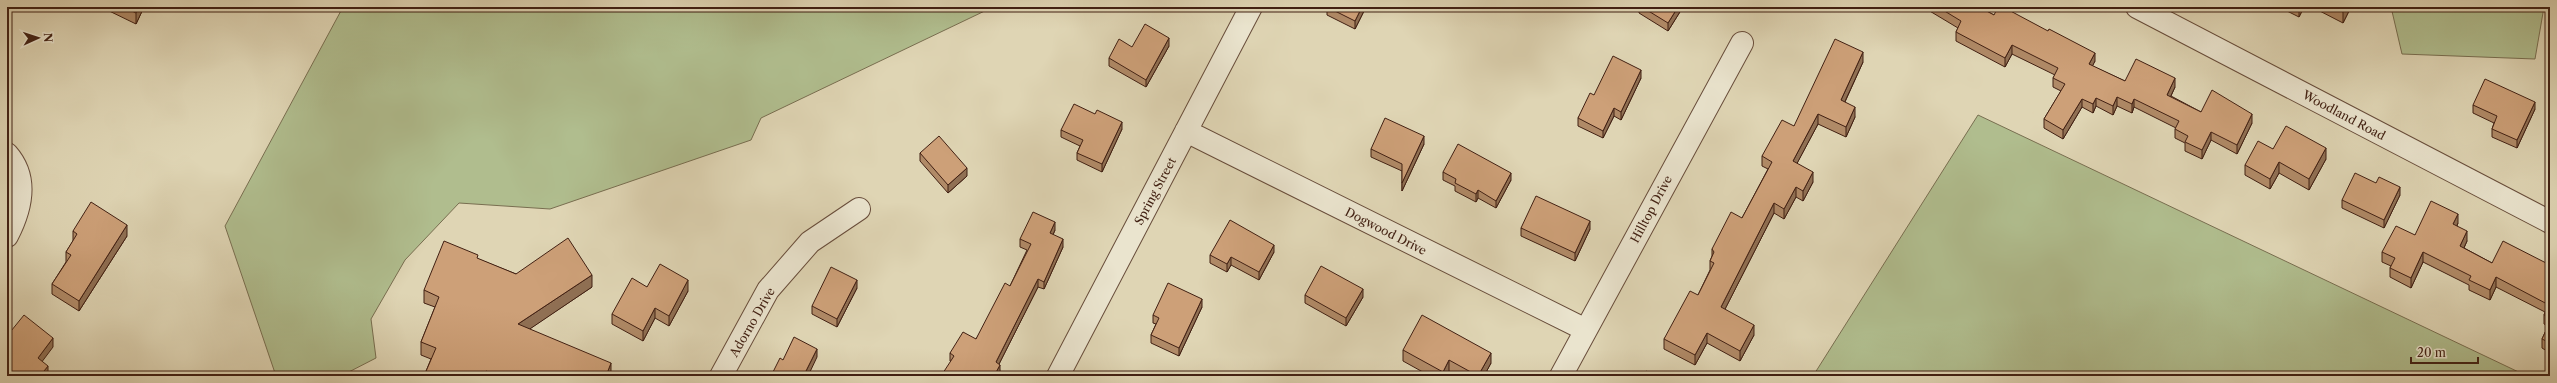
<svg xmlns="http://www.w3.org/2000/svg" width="2557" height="383" viewBox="0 0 2557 383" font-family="'Libre Caslon Text',serif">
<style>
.green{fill:#b0bd8e;stroke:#786e50}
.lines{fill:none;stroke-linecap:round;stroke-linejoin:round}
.minor-casing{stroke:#684d3b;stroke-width:24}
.minor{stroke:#eae4ce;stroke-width:22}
.wall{fill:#b08a67;stroke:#412013}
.shaded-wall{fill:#907054;stroke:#412013}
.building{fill:#cda078;stroke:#412013}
.labels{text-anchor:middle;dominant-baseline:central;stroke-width:3;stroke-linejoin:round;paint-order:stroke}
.street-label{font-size:12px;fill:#412013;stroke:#eae4ce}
</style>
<rect width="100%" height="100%" fill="#dfd5b4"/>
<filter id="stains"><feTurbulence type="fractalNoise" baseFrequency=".005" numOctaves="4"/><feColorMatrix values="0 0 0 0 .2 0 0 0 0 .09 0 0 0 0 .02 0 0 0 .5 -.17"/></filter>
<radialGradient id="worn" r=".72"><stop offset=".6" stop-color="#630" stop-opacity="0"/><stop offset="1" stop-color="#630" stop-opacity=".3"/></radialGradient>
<path class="green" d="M343,7H993L761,118L751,140L550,209L459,203L405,260L371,319L376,358L341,376H276L225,226Z
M2391,7H2544L2535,59L2402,54Z
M1978,115L2527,376H1813Z"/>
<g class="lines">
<g class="minor-casing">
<path id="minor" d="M2137,7L2550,222
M1186,131L1586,330
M7,154C29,179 20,211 7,236
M721,376L768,290L810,242L859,209
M1058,376L1251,7
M1561,376L1742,43"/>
</g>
<use href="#minor" class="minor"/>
</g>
<path class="wall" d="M101,7H144L136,24Z
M1327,7H1366L1355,29L1327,15Z
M1639,7H1683L1668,31L1639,13Z
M1923,7H1979L1994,15L2095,61L2092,66L2125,81L2175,87L2171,96L2201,112L2252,123L2237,154L2211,140L2202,159L2185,151V143L2175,138V129L2176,128L2134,107L2132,113L2117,106L2113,115L2096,106L2093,113L2082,107L2063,139L2044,128V119L2061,91L2053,87V78L2055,75L2012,54L2005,67L1956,41V32L1958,28Z
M2279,7H2304L2299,17Z
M2312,7H2351L2343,23Z
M1169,46L1146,87L1109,66V58Z
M1863,62L1845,102L1855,117L1846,137L1818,124L1797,163L1813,182L1803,201L1796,197L1784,219L1774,213L1725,309L1754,335L1740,361L1707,343L1695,365L1664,349V339L1698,295L1710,270V261L1712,256V249L1742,218L1768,169L1762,166V156L1794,126Z
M1641,78L1621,120L1614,116L1603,138L1578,126V118L1594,95Z
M2473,105L2535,109L2517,148L2492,137V129L2494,123L2473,113Z
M1122,129L1102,172L1077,160V153L1080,146L1061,137V130Z
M1424,144L1402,191V171L1371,157V149Z
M2273,149L2326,159L2309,190L2279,173L2270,189L2245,175V165Z
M920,153L967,176L948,193L920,161Z
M1443,172L1511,180L1496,208L1478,198L1476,202L1455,191V186L1443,180Z
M2376,183L2400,195L2384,228L2342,208V200Z
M2458,223L2457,226L2467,241L2464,248L2492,263L2550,265V353L2542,348V339L2548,326L2544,324V315L2545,312L2496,287L2490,300L2469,290V285L2423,262L2411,288L2390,277V268L2391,266L2382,262V252L2415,235Z
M1521,228L1590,229L1575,261L1521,236Z
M1055,230L1053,235L1063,247L1044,289L1038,287L999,364L1000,373L950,361V353L976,339L1010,286L1027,250L1020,247V239Z
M73,231L127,236L79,311L52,294V284L66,262V252L73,241Z
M1274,252L1259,280L1231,265L1227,272L1210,263V255Z
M478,259L516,274L592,287L529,329L611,376H424L431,359L421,355V342L435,307L424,303V290Z
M647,287L688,291L669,326L655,318L643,341L612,324V314Z
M857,288L837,327L812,314V306Z
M1305,295L1363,297L1346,326L1305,303Z
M1202,307L1179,356L1151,343V335L1156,324L1153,323V315Z
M1403,350L1491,363L1484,376H1459L1449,371L1447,376H1430L1403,361Z"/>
<path class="shaded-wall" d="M139,7H144L136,24V13Z
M1362,7H1366L1355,29V21Z
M1678,7H1683L1668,31V23Z
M2299,7H2304L2299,17Z
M2346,7H2351L2343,23V12Z
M1169,38V46L1146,87V80Z
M2012,45V54L2005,67V58Z
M1863,52V62L1841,110V100Z
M2095,53V61L2089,73V64Z
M1641,70V78L1621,120V112Z
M2175,78V87L2167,104V95Z
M2117,97V106L2113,115V106Z
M2096,98V106L2093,113V104Z
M2082,99V107L2063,139V130Z
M2134,99V107L2132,113V104Z
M2535,102V109L2517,148V140Z
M1855,107V117L1846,137V127Z
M1614,108V116L1603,138V131Z
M1818,114V124L1793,171V161Z
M2252,114V123L2237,154V145Z
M1122,122V129L1102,172V164Z
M2211,132V140L2202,159V150Z
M1424,136V144L1402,191V183Z
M2326,148V159L2309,190V179Z
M2279,162V173L2270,189V179Z
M967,168V176L948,193V185Z
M1813,172V182L1803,201V191Z
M1511,173V180L1496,208V201Z
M1796,187V197L1784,219V209Z
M2400,187V195L2384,228V220Z
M1478,190V198L1476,202V194Z
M1774,203V213L1721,317V307Z
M2458,214V223L2453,234V224Z
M1590,221V229L1575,261V253Z
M1055,222V230L1050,241V233Z
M127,225V236L79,311V301Z
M2467,231V241L2460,256V246Z
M1063,239V247L1044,289V282Z
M1274,245V252L1259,280V272Z
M2423,252V262L2411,288V278Z
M1231,257V265L1227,272V264Z
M592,275V287L518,337V324Z
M2496,277V287L2490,300V290Z
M1038,279V287L996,370V362Z
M688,280V291L669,326V316Z
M857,280V288L837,327V319Z
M1363,289V297L1346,326V318Z
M1202,299V307L1179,356V348Z
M655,308V318L643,341V331Z
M1754,325V335L1740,361V351Z
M1707,333V343L1695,365V355Z
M53,338V347L38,367V358Z
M817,349V357L808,376L805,373Z
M1491,353V363L1484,376H1478Z
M1449,360V371L1447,376H1443V372Z
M611,363V376H606Z
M1000,365V373L998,376H994Z
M48,366V375L47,376H40Z"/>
<path class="building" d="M124,7H139L136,13Z
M1327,7H1362L1355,21Z
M1642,7H1678L1668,23Z
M1938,7H1979L1994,15L1998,7H2003L2048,31L2049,29L2095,53L2089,64L2125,81L2136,59L2175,78L2167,95L2201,112L2212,90L2252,114L2237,145L2211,132L2202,150L2185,142L2188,136L2175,129L2179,121L2134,99L2132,104L2117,97L2113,106L2096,98L2093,104L2082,99L2063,130L2044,119L2065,84L2053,78L2058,68L2012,45L2005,58L1956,32L1961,21Z
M2333,7H2346L2343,12Z
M1145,24L1169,38L1146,80L1109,58L1119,39L1132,47Z
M1835,39L1863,52L1841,100L1855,107L1846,127L1818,114L1793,161L1813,172L1803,191L1796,187L1784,209L1774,203L1721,307L1754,325L1740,351L1707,333L1695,355L1664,339L1690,291L1698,295L1714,263L1710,261L1714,252L1712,249L1731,212L1742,218L1772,162L1762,156L1782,120L1794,126Z
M1613,56L1641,70L1621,112L1614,108L1603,131L1578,118L1590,93L1594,95Z
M2485,79L2535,102L2517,140L2492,129L2497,116L2473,105Z
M1074,104L1095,114L1097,110L1122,122L1102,164L1077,153L1083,140L1061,130Z
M1385,118L1424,136L1402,183V164L1371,149Z
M2286,126L2326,148L2309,179L2279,162L2270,179L2245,165L2258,141L2273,149Z
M939,136L967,168L948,185L920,153Z
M1458,144L1511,173L1496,201L1478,190L1476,194L1455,183L1456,179L1443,172Z
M2355,173L2376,183L2379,177L2400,187L2384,220L2342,200Z
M1536,196L1590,221L1575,253L1521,228Z
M2431,201L2458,214L2453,224L2467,231L2460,246L2492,263L2503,241L2550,265V318L2544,315L2549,305L2496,277L2490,290L2469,280L2471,276L2423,252L2411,278L2390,268L2395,258L2382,252L2396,226L2415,235Z
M91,202L127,225L79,301L52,284L71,255L66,252L77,234L73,231Z
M1033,212L1055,222L1050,233L1063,239L1044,282L1038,279L996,362L1000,365L994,376H941L954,356L950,353L963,332L976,339L1005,283L1010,286L1031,244L1020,239Z
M1230,220L1274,245L1259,272L1231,257L1227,264L1210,255Z
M568,238L592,275L518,324L611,363L606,376H499L486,371L484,376H424L436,348L421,342L439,297L424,290L444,241L478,255L477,258L516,274Z
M660,264L688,280L669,316L655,308L643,331L612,314L632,278L647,287Z
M1321,266L1363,289L1346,318L1305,295Z
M831,267L857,280L837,319L812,306Z
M1168,283L1202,299L1179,348L1151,335L1159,318L1153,315Z
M24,315L53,338L38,358L48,366L40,376H18L15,374L13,376H7V348H8L7,347V336Z
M1422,315L1491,353L1478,376L1449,360L1443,372L1403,350Z
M2550,322V343L2542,339Z
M794,337L817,349L805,373L812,376H771L780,358L783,360Z
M1646,371L1655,376H1643Z"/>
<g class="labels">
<g class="street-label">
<text transform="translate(2344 115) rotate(28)">Woodland Road</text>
<text transform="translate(1155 191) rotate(-62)">Spring Street</text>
<text transform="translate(1651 209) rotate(-62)">Hilltop Drive</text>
<text transform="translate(1386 231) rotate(27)">Dogwood Drive</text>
<text transform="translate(752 322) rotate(-60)">Adorno Drive</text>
</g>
</g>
<rect width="2557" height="383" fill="none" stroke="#dfd5b4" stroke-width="24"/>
<rect x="8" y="8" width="2541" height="367" fill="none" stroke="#412013" stroke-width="2"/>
<rect x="12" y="12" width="2533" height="359" fill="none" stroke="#412013"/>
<g transform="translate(38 38) rotate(87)" stroke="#eae4ce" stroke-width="3" paint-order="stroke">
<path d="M0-3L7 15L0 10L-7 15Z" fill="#412013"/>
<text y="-6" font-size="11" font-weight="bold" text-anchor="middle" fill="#412013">N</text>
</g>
<path d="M2411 357v6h67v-6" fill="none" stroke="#412013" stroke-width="2"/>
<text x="2417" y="357" font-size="12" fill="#412013" stroke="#eae4ce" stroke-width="3" paint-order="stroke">20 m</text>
<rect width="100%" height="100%" filter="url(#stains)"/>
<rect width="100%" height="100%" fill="url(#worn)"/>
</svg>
